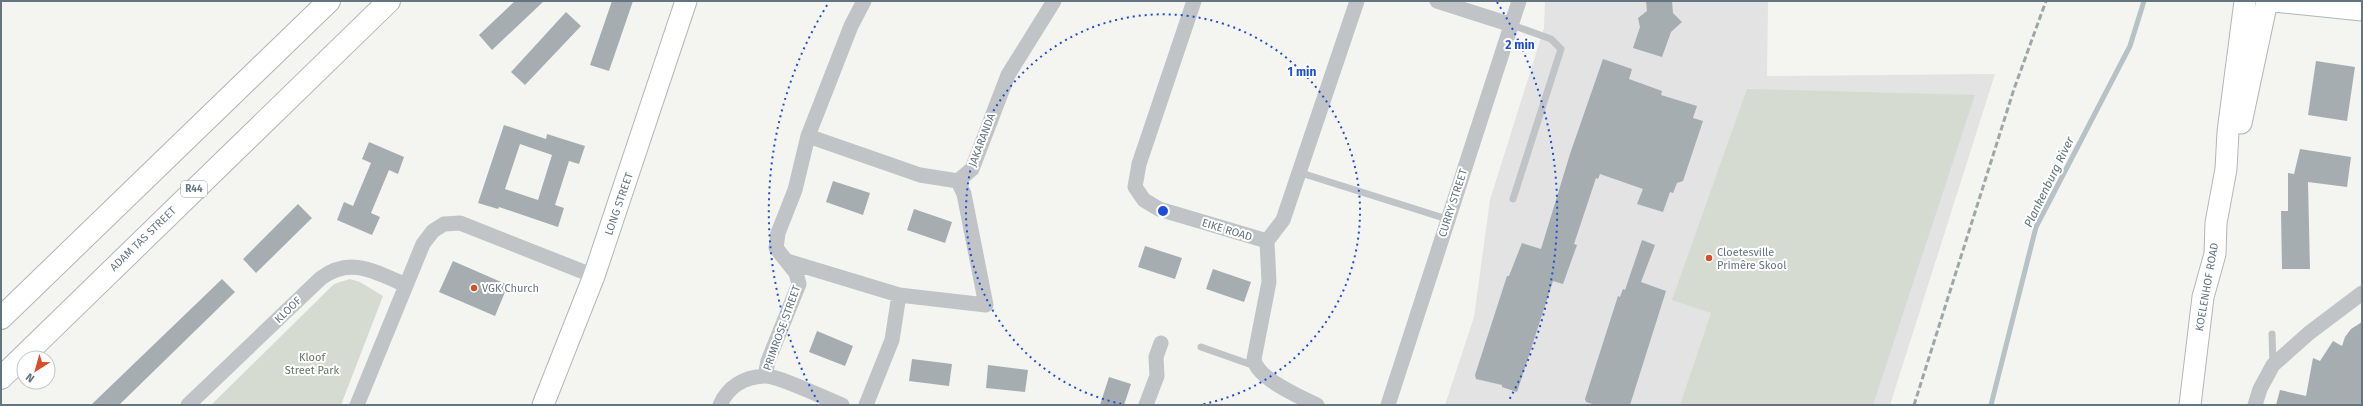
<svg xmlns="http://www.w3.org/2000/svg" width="2363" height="406" viewBox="0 0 2363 406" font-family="'Fira Sans',sans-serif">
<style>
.built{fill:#e2e3e2}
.green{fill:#d6dbd2}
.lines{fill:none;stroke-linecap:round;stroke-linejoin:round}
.stream{stroke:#b6c2c6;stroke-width:5}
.building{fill:#a5adb1;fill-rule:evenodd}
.secondary-casing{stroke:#b0b6b9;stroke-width:23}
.primary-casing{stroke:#b1b6b9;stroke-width:24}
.lane{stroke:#c0c4c7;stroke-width:7}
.street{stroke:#c0c4c7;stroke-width:15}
.secondary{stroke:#fff;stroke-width:21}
.primary{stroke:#fff;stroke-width:22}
.rail{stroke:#9fa6aa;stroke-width:3;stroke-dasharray:6 3;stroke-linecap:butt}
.ring{fill:none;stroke:#1d4ed8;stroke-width:2;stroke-dasharray:2 4}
.poi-dot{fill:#da4c2b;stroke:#fff;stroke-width:1.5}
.labels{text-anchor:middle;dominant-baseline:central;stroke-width:4;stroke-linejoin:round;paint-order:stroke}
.shield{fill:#fff;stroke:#939ea6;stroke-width:1}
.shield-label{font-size:10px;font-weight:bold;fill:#657580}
.street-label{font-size:11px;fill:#657580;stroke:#fff}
.poi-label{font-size:11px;fill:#657580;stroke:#fff;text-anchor:start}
.park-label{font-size:11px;fill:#687863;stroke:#fff}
.water-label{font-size:12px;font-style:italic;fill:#60777e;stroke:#fff}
.centre{fill:#1d4ed8;stroke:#fff;stroke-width:2}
.ring-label{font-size:12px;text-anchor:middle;font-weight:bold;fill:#1d4ed8;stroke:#fff;stroke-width:4;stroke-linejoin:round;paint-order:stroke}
</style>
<rect width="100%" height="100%" fill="#f4f4f1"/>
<path class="built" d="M1545,1H1768L1767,76L1995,74L1890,405H1445L1474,317L1490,200L1544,28Z"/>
<path class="green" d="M1747,89L1975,95L1873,405H1680L1711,313L1672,300Z
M350,279L360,282L383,296L341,405H211L334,284Z"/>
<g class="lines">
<path class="stream" d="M1991,405L2036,227L2130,46L2144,1"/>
</g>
<path class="building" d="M515,1H544L492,50L479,35Z
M612,1H633L609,71L590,65Z
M1646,1H1672L1673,13L1682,22L1671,32L1662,57L1633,48L1640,27L1638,18L1647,11Z
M566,12L581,26L525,85L511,72Z
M1603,59L1632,69L1629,79L1662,91L1661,95L1697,106L1693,118L1703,121L1683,181L1677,183L1673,193L1670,192L1663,212L1637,204L1643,189L1600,174L1598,179L1596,178L1574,244L1577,245L1563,284L1553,281L1517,392L1502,387V385L1476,379L1475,375L1507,276H1509L1522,243L1541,249L1570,154Z
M2316,61L2355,67L2347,121L2308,115Z
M504,125L546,139L547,134L585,146L579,164L569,161L555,205L564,208L558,227L499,207L498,209L478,203ZM520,144L552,155L538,200L505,189Z
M369,142L404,157L398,174L389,170L371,213L380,217L372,235L337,220L344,202L353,206L371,163L362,159Z
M2300,149L2351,157L2347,187L2308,182L2310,269H2282L2281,211H2288V173L2294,174Z
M833,181L870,193L863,215L826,202Z
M298,204L312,218L256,273L243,259Z
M914,209L952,222L945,243L907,230Z
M1642,240L1655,245L1641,282L1666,291L1630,405H1596L1586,402L1585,399L1618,296L1620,297L1623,289L1625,290Z
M1145,246L1182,258L1175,279L1138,267Z
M453,261L508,285L495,316L439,292Z
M1213,269L1251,282L1244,302L1206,289Z
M222,279L235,292L119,405H91Z
M2362,322V405H2276L2280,390L2306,396L2313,358L2320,361L2333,341L2342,346L2345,337L2351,329Z
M817,331L853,346L845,366L809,352Z
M912,359L952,364L949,386L909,381Z
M988,365L1028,370L1025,392L986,388Z
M1109,377L1131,384L1124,405H1100Z"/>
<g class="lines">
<g class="secondary-casing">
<path id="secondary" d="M2273,1L2362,10
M2241,123L2267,1
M543,405L594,276L686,1
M2190,405L2203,297L2215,254L2216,223L2226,169L2228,132L2245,1"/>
</g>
<g class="primary-casing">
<path id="primary" d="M1,318L329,1
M1,378L389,1"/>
</g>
<path class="lane" d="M1512,25L1551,39L1561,49L1513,199
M1298,172L1447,219
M2272,334L2273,365
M1201,347L1255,366"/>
<path class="street" d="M1194,1L1139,164L1135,187L1144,200L1159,209L1267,241
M1437,1L1512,25
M808,136L920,175L958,181L972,169L1008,75L1054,1
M1267,241L1283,220L1357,1
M1267,241L1269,282L1254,359C1256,378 1300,397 1317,405
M787,261L899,295L986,305L964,194L958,181
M765,376L768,361L799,284L796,273L776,248L778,233L795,190L808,136L851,26L864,1
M188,405L321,278C351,256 375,272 406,285
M357,405L423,244L433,231L444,224L460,223L594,276
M720,405C728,387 744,377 764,376C778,375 826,399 842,405
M866,405L892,340L899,295
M1146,405L1157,376L1156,357L1161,343
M1388,405L1519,1
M2255,405L2260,389L2273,365L2309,333L2362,293"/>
<use href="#secondary" class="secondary"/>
<use href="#primary" class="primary"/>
<path class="rail" d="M1914,405L2014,89L2046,1"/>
</g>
<g class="ring">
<path d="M1127 405A197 197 0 1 1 1199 405"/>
<path d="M818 402A394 394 0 0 1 829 2M1497 2A394 394 0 0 1 1508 402"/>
</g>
<g class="poi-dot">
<circle cx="1709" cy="258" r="4"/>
<circle cx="474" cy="288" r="4"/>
</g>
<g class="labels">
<rect class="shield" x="181" y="181" width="26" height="16" rx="3"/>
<g class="shield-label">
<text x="194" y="189">R44</text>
</g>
<g class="street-label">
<text transform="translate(982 140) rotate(-69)">JAKARANDA</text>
<text transform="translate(1453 203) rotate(-72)">CURRY STREET</text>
<text transform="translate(619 204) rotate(-71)">LONG STREET</text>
<text transform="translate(1227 230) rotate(17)">EIKE ROAD</text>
<text transform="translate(143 239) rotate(-44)">ADAM TAS STREET</text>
<text transform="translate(2207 287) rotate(-80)">KOELENHOF ROAD</text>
<text transform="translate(288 310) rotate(-44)">KLOOF</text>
<text transform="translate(782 328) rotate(-70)">PRIMROSE STREET</text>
</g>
<g class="poi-label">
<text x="1717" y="252">Cloetesville<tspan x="1717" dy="13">Primêre Skool</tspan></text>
<text x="482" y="288">VGK Church</text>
</g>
<g class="park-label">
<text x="312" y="357">Kloof<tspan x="312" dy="13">Street Park</tspan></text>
</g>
<g class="water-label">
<text transform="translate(2049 182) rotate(-64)">Plankenburg River</text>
</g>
</g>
<circle cx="1163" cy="211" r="6" class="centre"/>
<g class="ring-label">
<text x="1520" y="49">2 min</text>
<text x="1302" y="76">1 min</text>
</g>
<rect width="2363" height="406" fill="none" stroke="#657580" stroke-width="4"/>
<g transform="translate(36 370) rotate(217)"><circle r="19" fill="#ffffff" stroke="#c1c8cc"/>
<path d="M0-3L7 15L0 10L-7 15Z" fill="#da4c2b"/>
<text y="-6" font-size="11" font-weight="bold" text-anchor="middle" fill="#657580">N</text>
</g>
</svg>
